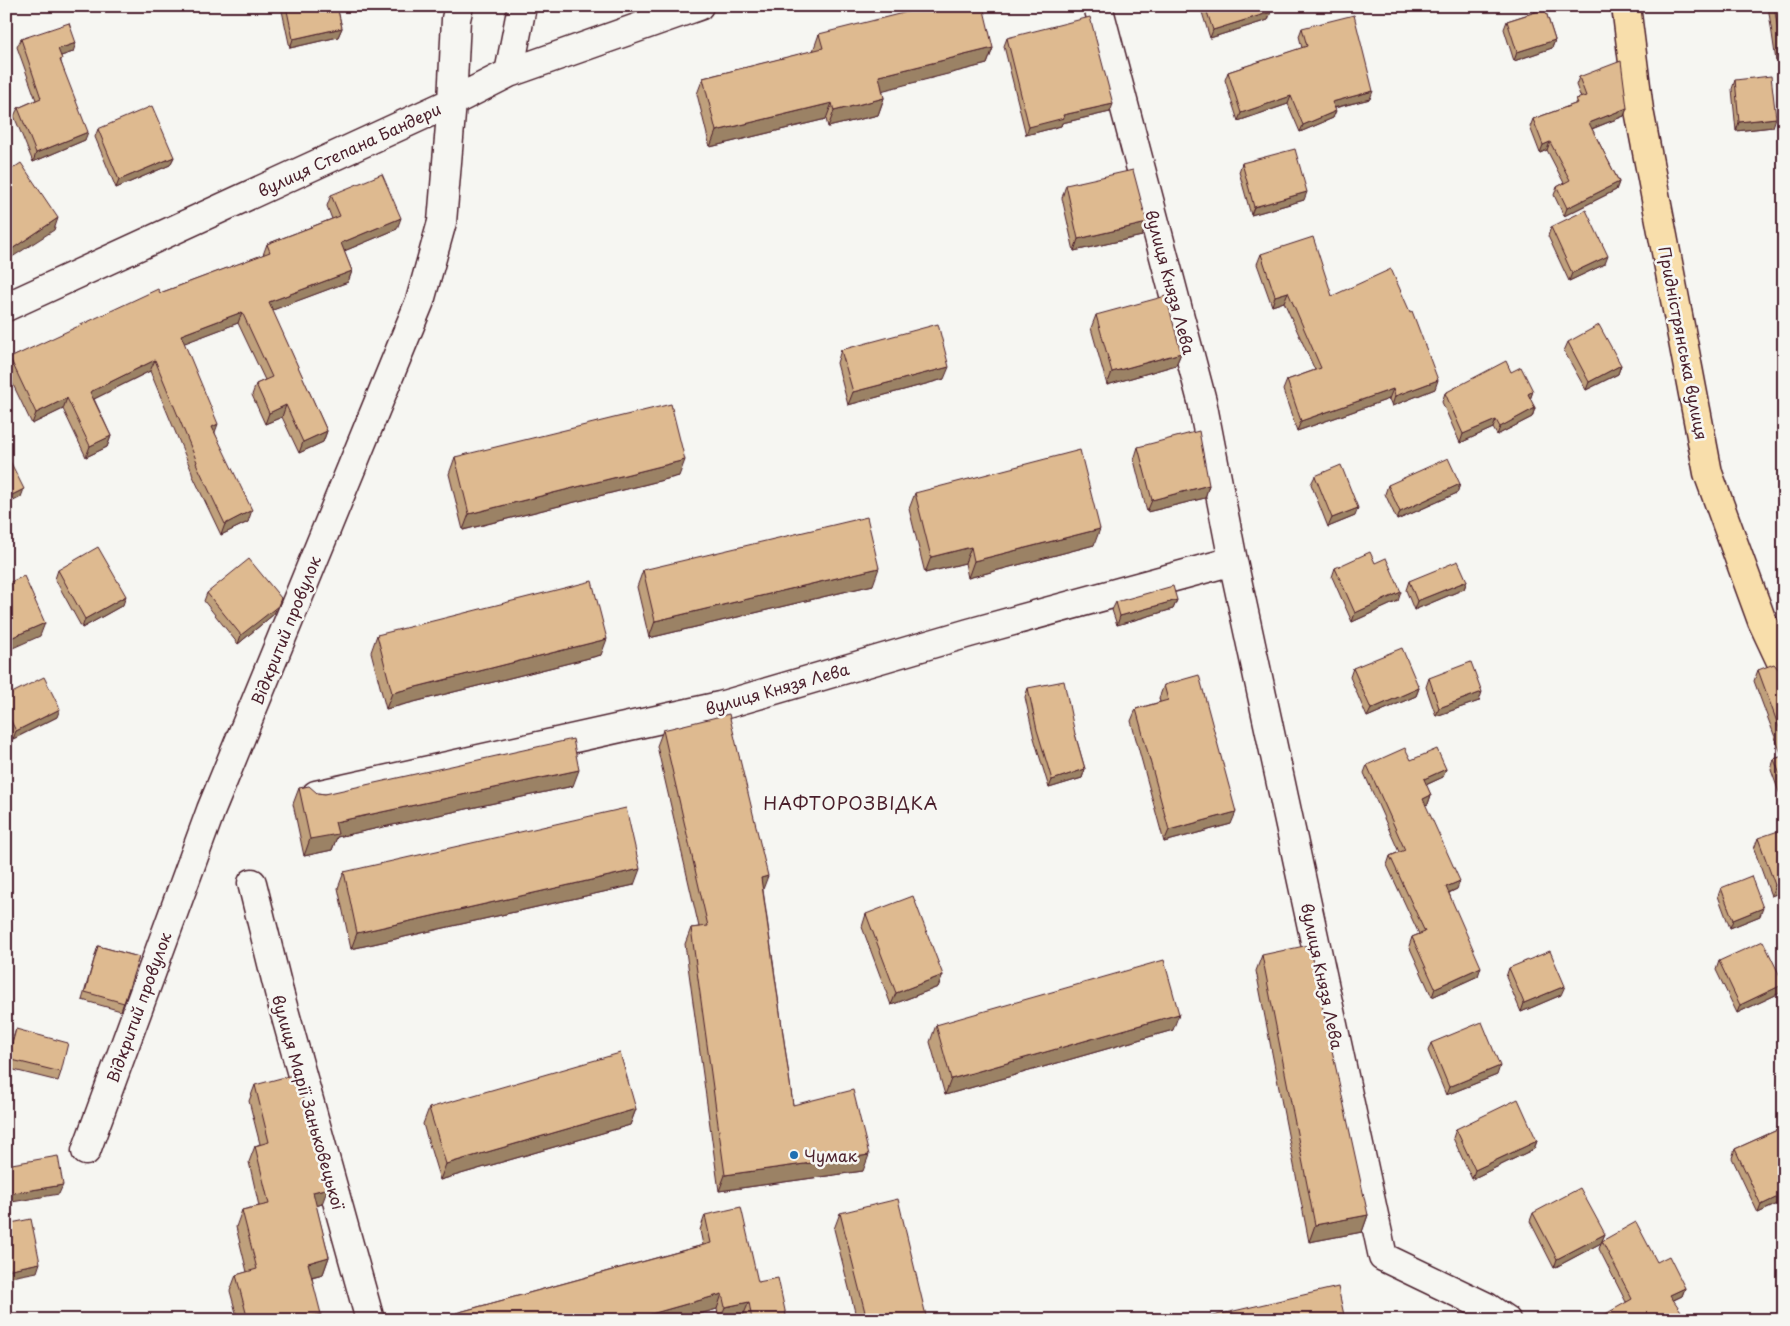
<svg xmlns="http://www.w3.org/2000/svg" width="1790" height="1326" viewBox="0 0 1790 1326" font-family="'Playpen Sans',sans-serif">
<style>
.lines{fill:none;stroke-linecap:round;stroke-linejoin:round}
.minor-casing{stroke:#4a1f2b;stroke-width:31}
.major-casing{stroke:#4a1f2b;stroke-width:31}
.minor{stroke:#f6f6f2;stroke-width:28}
.major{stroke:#f8deab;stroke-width:28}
.wall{fill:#bfa07c;stroke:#4a1f2b}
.shaded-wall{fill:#9b8265;stroke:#4a1f2b}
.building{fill:#deba90;stroke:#4a1f2b}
.poi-dot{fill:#1f6fb2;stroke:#f6f6f2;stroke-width:2}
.labels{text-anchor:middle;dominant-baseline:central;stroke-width:5;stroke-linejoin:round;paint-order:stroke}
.street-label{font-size:16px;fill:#4a1f2b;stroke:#f6f6f2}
.poi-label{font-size:16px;fill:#4a1f2b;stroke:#f6f6f2;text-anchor:start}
.neighbourhood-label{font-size:18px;letter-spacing:1px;fill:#4a1f2b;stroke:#f6f6f2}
</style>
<rect width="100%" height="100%" fill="#f6f6f2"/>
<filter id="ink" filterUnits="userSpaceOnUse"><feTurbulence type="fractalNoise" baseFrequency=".02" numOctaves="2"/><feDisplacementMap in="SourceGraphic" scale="10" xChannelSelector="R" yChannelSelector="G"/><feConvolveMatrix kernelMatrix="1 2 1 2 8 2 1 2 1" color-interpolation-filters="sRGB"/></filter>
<g filter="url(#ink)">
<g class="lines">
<g class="minor-casing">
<path id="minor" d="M1098,6L1202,401L1233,561L1383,1257L1487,1307L1506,1320
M509,73L522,6
M6,307L452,102L509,73L699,6
M316,795L720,706L969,633L1233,561
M252,883L279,992L370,1320
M86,1151L211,810L420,301L442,222L452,102L456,19L459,6"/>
</g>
<g class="major-casing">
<path id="major" d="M1626,6L1639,110L1708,473L1762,621L1784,668"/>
</g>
<use href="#minor" class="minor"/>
<use href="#major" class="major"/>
</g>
<path class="wall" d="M281,6H337L342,28L338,37L290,48Z
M1200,6H1269L1268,20L1210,38Z
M1534,6H1554L1545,9L1555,40L1552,48L1514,61L1504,29L1507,21L1535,12Z
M1768,6H1784V59L1776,61Z
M1302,28L1370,99L1335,108L1333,118L1300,132L1288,104L1238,121L1225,80L1228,72L1302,48L1299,36Z
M819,34L993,48L987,64L882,90L884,98L878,115L828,127L826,119L710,147L697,94L703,78L813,51Z
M1007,38L1110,112L1062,123L1061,126L1026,135L1004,46Z
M21,39L73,52L61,56V62L85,140L33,162L14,116L18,108L36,100L17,47Z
M1579,77L1627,108L1624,116L1592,129L1619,182L1616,190L1564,216L1554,195L1557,187L1564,183L1547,150L1540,153L1530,127L1533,119L1575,104L1576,99L1581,98L1576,85Z
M1735,80L1773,127L1736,131L1732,89Z
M98,129L174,157L170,165L116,188L95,137Z
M1242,163L1304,200L1251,215L1239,172Z
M1066,185L1142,236L1074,251L1062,198Z
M331,195L397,229L344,251L352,271L348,282L272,310L327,431L323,442L299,453L282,417L265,424L252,395L256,384L265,380L238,323L184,343L215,433L248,522L221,535L192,474V472L150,371L94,399L111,436L107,447L86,457L63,409L32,424L6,370L10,358L160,293L263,255L267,244L332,219L327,206Z
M1551,227L1605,264L1569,281L1548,236Z
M1261,254L1332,296L1435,389L1392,406L1389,399L1297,431L1283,390L1287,380L1315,370L1284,302L1272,306L1257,264Z
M1096,315L1181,353L1176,365L1107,385L1091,328Z
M1568,342L1621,365L1618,374L1586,390L1564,351Z
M841,350L944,379L848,405L837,363Z
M1511,372L1533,391L1530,399L1535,408L1532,417L1497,435L1493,428L1460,443L1442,402L1445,393Z
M1138,447L1209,485L1205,498L1147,512L1134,460Z
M455,457L679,476L463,530L449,474Z
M1315,476L1355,516L1328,527L1311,484Z
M1460,484L1457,493L1397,520L1385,494L1388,485Z
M915,493L1094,545L968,578L965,563L925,573L909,509Z
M1375,563L1398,601L1352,622L1332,577L1335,568Z
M58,570L123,605L82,628L55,579Z
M643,570L873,585L649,638L637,587Z
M1409,581H1467L1464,589L1414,610L1406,590Z
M207,593L274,614L238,644L204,601Z
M1177,600L1173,609L1117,625L1112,610L1116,602Z
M377,635L601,655L386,709L371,652Z
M1353,668L1419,688L1416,696L1367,717L1350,677Z
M1758,670H1779L1784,672V806L1771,770L1774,759L1782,756L1754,681Z
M1429,678L1479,701L1436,716L1426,687Z
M1164,685L1231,824L1164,842L1131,721L1136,709L1160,702L1159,698Z
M1028,688L1075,734L1085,769L1082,778L1049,788L1034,738L1025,697Z
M6,696L57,717L13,739L6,726Z
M663,730L763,890L793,1105L863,1171L719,1191L685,944L691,928L699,927L657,746Z
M1411,760L1446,769L1443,777L1426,785L1431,795L1428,804L1425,805L1457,889L1449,893L1478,976L1432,997L1409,946L1412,937L1419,934L1387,865L1390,856L1399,852L1364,773L1367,765Z
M573,786L337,837L332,850L304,856L293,804L299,788L317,793L325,794Z
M1758,838L1784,891L1771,896L1754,849Z
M344,872L634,885L351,949L338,888Z
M1721,888L1760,916L1730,928L1718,896Z
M866,914L943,975L938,987L891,1005L862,927Z
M98,946L139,957L121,1011L82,1000Z
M1262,955L1368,1215L1362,1232L1309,1242L1256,971Z
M1719,961L1780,993L1737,1013L1716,970Z
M1509,968L1561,995L1521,1012L1506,977Z
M936,1025L1173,1030L945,1095L930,1042Z
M16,1029L61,1072L58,1081L6,1068V1064L13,1038Z
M1431,1043L1497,1075L1446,1095L1428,1051Z
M255,1085L322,1204L316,1206L329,1257L323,1274L312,1277L319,1320H238L230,1291L236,1275L247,1272L236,1227L242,1210L259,1206L249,1162L255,1146L260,1144L249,1101Z
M429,1108L636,1109L630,1125L440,1180L423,1124Z
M1784,1127V1201L1758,1213L1732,1158L1735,1149Z
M1456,1129L1537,1141L1534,1149L1472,1179L1453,1138Z
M840,1213L927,1320H857L834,1229Z
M1533,1213L1605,1234L1602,1240L1657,1262L1685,1288L1682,1296L1674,1300L1626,1302L1599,1249L1601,1243L1554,1268L1530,1221Z
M705,1215L787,1320H744L743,1316L727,1320H719L717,1309L678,1320H454L456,1313L703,1245L700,1230Z"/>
<path class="shaded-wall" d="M1537,6H1554L1535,12Z
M1271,12L1268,20L1210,38L1213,30Z
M342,28L338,37L290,48L293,39Z
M1555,40L1552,48L1514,61L1517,52Z
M76,43L73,52L55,58L58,49Z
M993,48L987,64L873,93L879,76Z
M1781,48H1784V59L1776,61Z
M1373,91L1370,99L1329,109L1332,102Z
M1291,96L1288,104L1238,121L1241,113Z
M884,98L878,115L828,127L834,111Z
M832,103L826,119L710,147L716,131Z
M1113,104L1110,112L1062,123L1061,126L1026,135L1029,127L1063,115Z
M1627,108L1624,116L1586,131L1589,123Z
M1336,111L1333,118L1300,132L1303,125Z
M1776,118L1773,127L1736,131L1739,122Z
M88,132L85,140L33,162L36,153Z
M1550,142L1547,150L1540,153L1543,145Z
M174,157L170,165L116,188L119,180Z
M1619,182L1616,190L1564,216L1567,208Z
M1307,192L1304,200L1251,215L1254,207Z
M58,218L54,230L6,261V253Z
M401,218L397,229L337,254L341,243Z
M1147,223L1142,236L1074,251L1078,239Z
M1608,256L1605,264L1569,281L1572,273Z
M352,271L348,282L265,313L269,302Z
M1288,292L1284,302L1272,306L1275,296Z
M242,312L238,323L177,346L181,335Z
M1181,353L1176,365L1107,385L1112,372Z
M155,360L150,371L86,403L90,392Z
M1621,365L1618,374L1586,390L1589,382Z
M949,367L944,379L848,405L853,392Z
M1438,380L1435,389L1392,406L1395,396Z
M1393,389L1389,399L1297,431L1301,421Z
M1533,391L1530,400L1528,394Z
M67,398L63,409L32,424L36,413Z
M286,405L282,417L265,424L269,413Z
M1535,408L1532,417L1497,435L1500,427Z
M1496,420L1493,428L1460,443L1463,434Z
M218,424L214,435L212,427Z
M327,431L323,442L299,453L303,442Z
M111,436L107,447L86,457L90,446Z
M685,460L679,476L463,530L469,514Z
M1460,484L1457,493L1397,520L1400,512Z
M1209,485L1205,498L1147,512L1152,500Z
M24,489L21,497L6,505V498Z
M1358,508L1355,516L1328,527L1332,518Z
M252,510L248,522L221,535L225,524Z
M1100,529L1094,545L968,578L974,561Z
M971,547L965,563L925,573L931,557Z
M879,568L873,585L649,638L655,621Z
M1467,581L1464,589L1414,610L1417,601Z
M1401,592L1398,601L1352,622L1355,613Z
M126,596L123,605L82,628L85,619Z
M281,598L274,614L238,644L241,635Z
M1177,600L1173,609L1117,625L1120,616Z
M45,623L40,636L6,651V640Z
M607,639L601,655L386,709L392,693Z
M1419,688L1416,696L1367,717L1371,709Z
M1482,692L1479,701L1436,716L1439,708Z
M60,709L57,717L13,739L16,731Z
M1085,769L1082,778L1049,788L1052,780Z
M1446,769L1443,777L1421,787L1424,779Z
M579,770L573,786L337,837L332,850L304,856L310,839L335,822Z
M1431,795L1428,804L1420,807L1423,799Z
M1236,812L1231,824L1164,842L1169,830Z
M640,869L634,885L351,949L357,933Z
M768,876L762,892L761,878Z
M1460,881L1457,889L1443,895L1446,887Z
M1784,882V891L1771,896L1775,885Z
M1763,908L1760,916L1730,928L1733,920Z
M1481,967L1478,976L1432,997L1435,988Z
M943,975L938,987L891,1005L896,993Z
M1784,984L1780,993L1737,1013L1740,1005Z
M1565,986L1561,995L1521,1012L1524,1003Z
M1179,1014L1173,1030L945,1095L951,1079Z
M1500,1066L1497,1075L1446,1095L1449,1087Z
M636,1109L630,1125L440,1180L446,1164Z
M1537,1141L1534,1149L1472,1179L1475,1170Z
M869,1155L863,1171L719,1191L725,1175Z
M63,1185L59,1194L6,1203L7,1194Z
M328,1188L322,1204L307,1209L313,1192Z
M1784,1194V1201L1758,1213L1761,1205Z
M1368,1215L1362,1232L1309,1242L1315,1225Z
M1605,1234L1601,1243L1554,1268L1557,1259Z
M329,1257L323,1274L302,1279L308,1263Z
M40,1263L37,1272L6,1278V1270Z
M1685,1288L1682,1296L1667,1303L1670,1295Z
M722,1294L717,1309L678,1320H630Z
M749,1302L743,1316L727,1320H720L725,1307Z
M321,1314L319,1320H298Z"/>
<path class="building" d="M286,6H337L342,28L293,39Z
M931,6H983L993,48L879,76L884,98L834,111L832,103L716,131L703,78L823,48L819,34Z
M1205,6H1269L1271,12L1213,30Z
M1774,6H1784V48H1781Z
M1545,9L1555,40L1517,52L1507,21Z
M1354,15L1373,91L1332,102L1336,111L1303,125L1291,96L1241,113L1228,72L1307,46L1302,28Z
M1090,17L1113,104L1063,115L1064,118L1029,127L1007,38Z
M69,23L76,43L58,49L62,59L60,60L88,132L36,153L18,108L41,98L21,39Z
M1621,61L1627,108L1589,123L1619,182L1567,208L1557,187L1570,180L1550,142L1543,145L1533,119L1578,103L1576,99L1586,96L1579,77Z
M1771,76L1776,118L1739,122L1735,80Z
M152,106L174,157L119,180L98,129Z
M1295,149L1307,192L1254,207L1242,163Z
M21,163L58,218L6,253V173Z
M1133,170L1147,223L1078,239L1066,185Z
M382,174L401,218L341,243L352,271L269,302L327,431L303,442L286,405L269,413L256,384L272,377L242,312L181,335L218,424L212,427L252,510L225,524L196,463L197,462L155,360L90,392L111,436L90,446L67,398L36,413L10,358L158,289L160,293L270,252L267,244L340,216L331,195Z
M1586,210L1608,256L1572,273L1551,227Z
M1313,237L1332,296L1391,269L1410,312L1412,311L1438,380L1395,396L1393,389L1301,421L1287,380L1321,368L1288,292L1275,296L1261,254Z
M1166,296L1181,353L1112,372L1096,315Z
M938,324L949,367L853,392L841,350Z
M1599,325L1621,365L1589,382L1568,342Z
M1506,361L1511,372L1521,367L1533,391L1528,394L1535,408L1500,427L1496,420L1463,434L1445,393Z
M671,404L685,460L469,514L455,457Z
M1199,431L1209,485L1152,500L1138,447Z
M1080,450L1100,529L974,561L971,547L931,557L915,493Z
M6,453L24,489L6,498Z
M1448,458L1460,484L1400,512L1388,485Z
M1341,465L1358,508L1332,518L1315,476Z
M867,517L879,568L655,621L643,570Z
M98,547L126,596L85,619L58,570Z
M1370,552L1375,563L1386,558L1401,592L1355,613L1335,568Z
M249,559L281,598L278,606L241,635L207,593Z
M1458,561L1467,581L1417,601L1409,581Z
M24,576L45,623L6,640V584Z
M592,581L607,639L392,693L377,635Z
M1173,586L1177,600L1120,616L1116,602Z
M1402,648L1419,688L1371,709L1353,668Z
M1471,662L1482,692L1439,708L1429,678Z
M1774,664L1779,670L1784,672V741L1758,670Z
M1199,675L1236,812L1169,830L1136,709L1168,700L1164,685Z
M44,677L60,709L16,731L6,711V696Z
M1064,681L1075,734L1085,769L1052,780L1037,730L1028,688Z
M729,714L768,876L761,878L793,1105L853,1090L869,1155L725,1175L691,928L708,926L663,730Z
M573,739L579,770L335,822L338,834L310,839L299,788L309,786L317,793L325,794Z
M1405,748L1411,760L1437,749L1446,769L1424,779L1431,795L1423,799L1460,881L1446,887L1481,967L1435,988L1412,937L1425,932L1390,856L1405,850L1367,765Z
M1784,756V785L1774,759Z
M626,808L640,869L357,933L344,872Z
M1784,829V882L1775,885L1758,838Z
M1751,876L1763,908L1733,920L1721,888Z
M913,896L943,975L896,993L866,914Z
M1763,941L1784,984L1740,1005L1719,961Z
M1309,945L1368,1215L1315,1225L1262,955Z
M98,946L139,957L124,1003L85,992Z
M1550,951L1565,986L1524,1003L1509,968Z
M1164,960L1179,1014L951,1079L936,1025Z
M1482,1022L1500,1066L1449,1087L1431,1043Z
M16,1029L68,1043L61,1072L8,1059Z
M620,1053L636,1109L446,1164L429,1108Z
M296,1074L328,1188L313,1192L329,1257L308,1263L321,1314L298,1320H248L236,1275L257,1269L242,1210L269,1204L255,1146L269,1142L255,1085Z
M1518,1099L1537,1141L1475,1170L1456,1129Z
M1784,1127V1194L1761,1205L1735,1149Z
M58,1156L63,1185L7,1194L6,1165Z
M1580,1188L1605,1234L1557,1259L1533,1213Z
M898,1199L927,1320H867L840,1213Z
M741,1207L758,1282L778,1278L787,1320H752L749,1302L725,1307L722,1294L630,1320H458L456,1313L711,1243L705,1215Z
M31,1219L40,1263L6,1270V1224Z
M1636,1222L1657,1262L1669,1256L1685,1288L1670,1295L1687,1320H1595L1632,1299L1602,1241Z
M1338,1287L1345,1320H1195Z
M1784,1313V1320H1772Z"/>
</g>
<circle class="poi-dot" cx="794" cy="1155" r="5"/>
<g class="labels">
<g class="street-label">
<text transform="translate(349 149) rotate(-25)">вулиця Степана Бандери</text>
<text transform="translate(1171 282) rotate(75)">вулиця Князя Лева</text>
<text transform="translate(1684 343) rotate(79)">Придністрянська вулиця</text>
<text transform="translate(285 630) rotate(-68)">Відкритий провулок</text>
<text transform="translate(777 688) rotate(-16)">вулиця Князя Лева</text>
<text transform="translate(1323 976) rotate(78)">вулиця Князя Лева</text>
<text transform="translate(138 1007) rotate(-70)">Відкритий провулок</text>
<text transform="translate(309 1102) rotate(74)">вулиця Марії Заньковецької</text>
</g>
<g class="poi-label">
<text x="804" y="1155">Чумак</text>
</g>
<g class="neighbourhood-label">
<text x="851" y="802">НАФТОРОЗВІДКА</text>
</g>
</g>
<rect width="1790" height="1326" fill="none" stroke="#f6f6f2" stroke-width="25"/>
<rect x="12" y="12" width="1765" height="1301" fill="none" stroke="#4a1f2b" stroke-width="2" filter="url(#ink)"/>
</svg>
